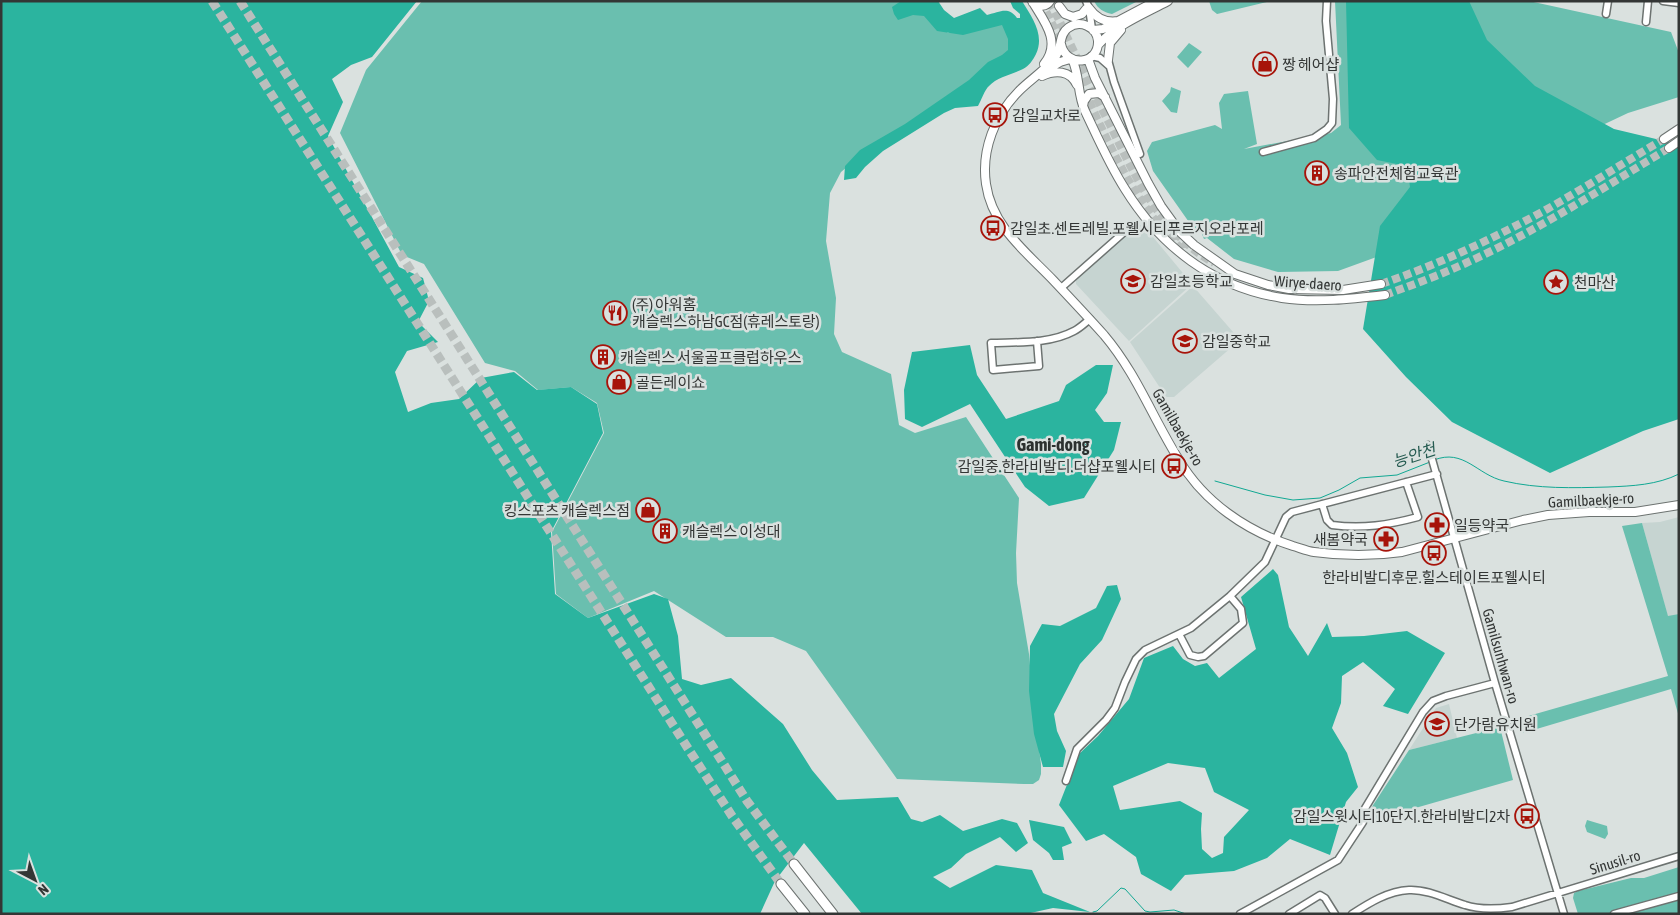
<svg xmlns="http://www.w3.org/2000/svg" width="1680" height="915" viewBox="0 0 1680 915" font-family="'Asap Condensed','Noto Sans KR',sans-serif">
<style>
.built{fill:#c6d4d1}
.green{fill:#6abfaf}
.forest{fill:#2bb49f;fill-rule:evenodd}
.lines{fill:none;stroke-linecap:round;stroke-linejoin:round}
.stream{stroke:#11a893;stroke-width:1}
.major-tunnel{stroke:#b9bfbd;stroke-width:8;stroke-dasharray:8 4;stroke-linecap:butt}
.highway-tunnel{stroke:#b9bfbd;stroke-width:9;stroke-dasharray:9 4.5;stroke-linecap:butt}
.minor-casing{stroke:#6d7371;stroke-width:9}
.major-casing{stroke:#6d7371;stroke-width:10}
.highway-casing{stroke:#6d7371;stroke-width:11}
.minor{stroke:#fff;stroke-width:6}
.major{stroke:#fff;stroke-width:8}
.highway{stroke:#fff;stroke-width:9}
.labels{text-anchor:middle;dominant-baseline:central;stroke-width:5;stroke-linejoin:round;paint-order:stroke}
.poi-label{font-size:15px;fill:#333635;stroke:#dae1df;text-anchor:start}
.street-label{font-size:15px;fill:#333635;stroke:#dae1df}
.water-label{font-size:16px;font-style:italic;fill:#265b51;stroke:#dae1df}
.quarter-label{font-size:18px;font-weight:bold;fill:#2c312f;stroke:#dae1df}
</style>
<rect width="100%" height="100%" fill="#dae1df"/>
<path class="built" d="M1138,225H1143L1192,284L1129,341L1076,284V279Z
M1193,286L1240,340L1174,397H1166L1130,342Z
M1679,517V614L1668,617L1642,523L1660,522Z
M1449,704L1457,738L1409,750L1436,708Z"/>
<path class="green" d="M422,1H921L925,10L948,33L1005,16L1012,53L960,96L872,146L841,172L830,193L826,241L836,298L834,334L842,352L891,374L899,425L915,433L966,417L1019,498L1016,553L1017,583L1029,654L1034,712L1041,764V774L1039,780L1033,784H1024L897,779L806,651L773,637H726L654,591L588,618L556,594L552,532L604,433L597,403L571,387L538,390L515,371L485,363L424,264L402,255L340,133L366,70Z
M1094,1H1138L1112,14C1103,12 1098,9 1094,1Z
M1209,1H1271L1217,14L1212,10Z
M1335,1H1529L1671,32L1679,53V97L1628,113L1573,139L1382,255L1338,271L1278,272L1234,259L1207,238L1204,239L1202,234L1191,225L1153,171L1147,151L1152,142L1215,125L1222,129L1219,103L1224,94L1248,91L1257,144L1244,149L1331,133L1341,125Z
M1189,43L1202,52L1188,68L1177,57Z
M1171,87L1181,91L1177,113L1171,112L1162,101L1170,92Z
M1642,523L1668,616L1679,614V717L1671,689L1523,733L1518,719L1668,676L1622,526Z
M1500,727L1513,780L1370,821L1366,816L1409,750Z
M1587,820L1607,826L1608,834L1605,839L1587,832L1585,826Z
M1679,867V914H1578L1573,898L1574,893L1578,891L1631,878H1644Z"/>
<path class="forest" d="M1,1H417L372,57L351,65L332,79L343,102L328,136L399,267L423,278L429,301L418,322L438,342L407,351L395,372L408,412L431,403L459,399L481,378L514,372L537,390L571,387L597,404L603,433L551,532L555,594L588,618L654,594L668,599L678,636L682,679L701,685L731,678L783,724L812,770L837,800L898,797L911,819L922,822L940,815L963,831L1002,819L1017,823L1028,843L1016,852L1000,837L966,854L951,868L933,877L950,888L996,865L1032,870L1043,893L1090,912L1053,908L1026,914H862L804,843L775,881L760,914H1Z
M901,1H938L944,10L954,18L980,8L987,15C1000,12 1008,6 1017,18H1020V14L1013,8L1010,1H1022C1032,17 1045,35 1036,54C1033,60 1029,66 1023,69C1013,74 997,77 989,86C985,89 981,101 978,106L955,108L944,113L883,151L865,167L856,178L844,180L845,166L860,150L905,124L969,80L988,62L1002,55L1008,50V39L1002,25L963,35L937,31L924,16L913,15L898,20L894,14L892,7Z
M1346,1H1469L1487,40L1535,86L1614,129L1677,144L1679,146V419L1643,431L1550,473L1452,422L1406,377L1363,329L1380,226L1410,187L1407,166L1377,160L1349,128Z
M970,345L977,375L1006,419L1059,401L1066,385L1096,365H1113L1107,393L1095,410L1104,422H1121L1114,450L1084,498L1049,506L1025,487L970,404L922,427L905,419L904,390L912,352Z
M1273,569L1278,575L1289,627L1308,656L1327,623L1332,637L1364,636L1407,631L1445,653L1408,714L1383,706L1395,689L1363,662L1342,676L1341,703L1332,728L1347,753L1358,787L1346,802L1330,855L1290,839L1267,858L1234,871L1185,875L1171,891L1141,874L1136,857L1104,834L1086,841L1059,805L1079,754L1098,736L1129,699L1144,658L1173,646L1183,659L1195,666L1207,663L1219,678L1256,649L1241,597ZM1168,763L1205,768L1214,792L1249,810L1224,837L1223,853L1212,858L1202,849L1201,829L1202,813L1180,801L1120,810L1113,786Z
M1117,585L1121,599L1102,640L1080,664L1054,714L1057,731L1066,751L1063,767H1043L1034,734L1029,691L1030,646L1042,624L1060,626L1096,608L1107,586Z
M1029,820L1064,827L1072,843L1062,847L1064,860H1053L1049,853L1033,840Z"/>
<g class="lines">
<path class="stream" d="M1434,460C1464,448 1477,475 1504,481C1538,489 1573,488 1608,487C1632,486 1657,485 1679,474
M1215,481L1265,495L1293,500L1320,498L1339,490L1360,478L1397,475L1430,462
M1093,912L1097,911L1121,888L1125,889L1145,911L1150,912L1174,910L1186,914
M1651,914H1662"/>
<path class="major-tunnel" d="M1041,1L1062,44
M1050,1C1070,43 1089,84 1110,125C1135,176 1161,234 1214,263
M1079,80C1108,140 1134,207 1185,252
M1381,284C1437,265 1490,240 1542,212C1583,189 1623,163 1664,139
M1385,295C1412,285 1440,275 1466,263C1537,231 1603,188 1669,148"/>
<path class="highway-tunnel" d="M212,1L689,750L732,816L781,884
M240,1L706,736L747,801L794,864"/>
<g class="minor-casing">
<path id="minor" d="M1086,1L1089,8L1092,29
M1663,1L1679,3
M1606,14L1608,1
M1646,22L1648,1
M1091,56L1100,58L1109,66
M1108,60L1114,82L1140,154
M1263,152L1314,138L1327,129L1332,123L1333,99L1326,21L1327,1
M1061,288L1130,227
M1037,341L1039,366L993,370L991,343C1018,342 1050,344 1074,331C1080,328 1085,323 1090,319
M1428,445L1495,683L1564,914
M1322,504L1327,520L1332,525C1363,529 1388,525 1418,517L1406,482
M1179,634L1190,655L1198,657L1204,656L1243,623L1241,609L1230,596
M1066,781L1077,749L1106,720L1115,708L1125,682L1136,659L1145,650L1191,628L1230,596L1265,562L1286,517L1292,512L1437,474
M1240,914L1338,860L1363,822L1361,815L1423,712L1433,701L1446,696L1495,683
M1289,914L1320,895L1325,898L1335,914
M1352,914C1369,903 1388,891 1409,890C1428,889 1448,900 1465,905C1480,910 1497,909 1512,907L1679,856
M1614,914L1679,896"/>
</g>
<g class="major-casing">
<path id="major" d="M1032,1C1044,21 1062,42 1044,64
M1033,3C1039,7 1046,7 1050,1
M1059,6L1065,14L1073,17L1082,14L1086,9
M1089,8C1096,18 1106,23 1118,21
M1093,30L1103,29L1156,1
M1061,44C1066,68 1099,65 1098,41C1097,27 1080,19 1068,28C1058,35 1063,48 1054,59C1044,71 1030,80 1019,91C995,115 981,150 986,184C992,226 1025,251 1053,280C1070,298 1087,316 1104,335C1137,374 1152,417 1179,460C1204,502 1246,531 1293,546C1300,548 1307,551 1314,552C1343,556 1374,556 1402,552L1523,520L1548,515L1589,512H1635L1679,505
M1098,45C1116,25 1144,14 1168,1
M1072,59C1080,75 1077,94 1085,111C1097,136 1109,164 1125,189C1161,247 1213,287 1282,298C1316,303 1351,299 1385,295
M1088,59L1095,78L1148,183L1161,206L1179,231L1194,245L1235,274L1268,285L1289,289L1343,290L1381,284
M1108,60L1110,43L1121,30
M1050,68L1060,62L1070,59
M1042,76C1055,70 1070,70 1077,85
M1083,106L1084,101L1089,94L1099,93L1105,97
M1664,139L1679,129
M1669,148L1679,141"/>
</g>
<g class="highway-casing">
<path id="highway" d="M794,864L833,914
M781,884L805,914"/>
</g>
<use href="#minor" class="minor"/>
<use href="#major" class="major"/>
<use href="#highway" class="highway"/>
</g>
<defs>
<g id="shop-ring" transform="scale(1.25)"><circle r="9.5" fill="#dae1df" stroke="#a7140a" stroke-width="1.5"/><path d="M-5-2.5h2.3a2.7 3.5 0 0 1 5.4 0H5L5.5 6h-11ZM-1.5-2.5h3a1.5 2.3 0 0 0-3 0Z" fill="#a7140a"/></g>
<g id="bus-ring" transform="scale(1.25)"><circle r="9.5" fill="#dae1df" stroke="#a7140a" stroke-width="1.5"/><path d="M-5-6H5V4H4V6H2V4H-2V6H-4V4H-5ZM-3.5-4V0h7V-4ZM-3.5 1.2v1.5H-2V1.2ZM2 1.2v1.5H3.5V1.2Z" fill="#a7140a"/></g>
<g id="building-ring" transform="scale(1.25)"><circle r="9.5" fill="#dae1df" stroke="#a7140a" stroke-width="1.5"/><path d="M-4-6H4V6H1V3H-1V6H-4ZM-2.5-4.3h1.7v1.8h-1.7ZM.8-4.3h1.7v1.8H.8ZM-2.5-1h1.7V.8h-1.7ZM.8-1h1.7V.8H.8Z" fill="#a7140a"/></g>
<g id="school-ring" transform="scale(1.25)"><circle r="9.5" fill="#dae1df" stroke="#a7140a" stroke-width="1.5"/><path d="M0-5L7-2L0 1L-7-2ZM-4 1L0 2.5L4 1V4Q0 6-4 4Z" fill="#a7140a"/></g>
<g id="sight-ring" transform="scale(1.25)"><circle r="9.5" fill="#dae1df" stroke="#a7140a" stroke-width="1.5"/><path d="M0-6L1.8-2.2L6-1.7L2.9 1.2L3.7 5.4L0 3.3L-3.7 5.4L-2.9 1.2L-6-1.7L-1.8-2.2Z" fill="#a7140a"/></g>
<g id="restaurant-ring" transform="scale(1.25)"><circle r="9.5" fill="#dae1df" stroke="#a7140a" stroke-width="1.5"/><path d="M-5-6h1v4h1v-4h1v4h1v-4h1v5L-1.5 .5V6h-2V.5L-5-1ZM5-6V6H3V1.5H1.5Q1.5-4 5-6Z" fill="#a7140a"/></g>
<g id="pharmacy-ring" transform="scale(1.25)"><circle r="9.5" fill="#dae1df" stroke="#a7140a" stroke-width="1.5"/><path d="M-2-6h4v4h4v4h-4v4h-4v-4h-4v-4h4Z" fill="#a7140a"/></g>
</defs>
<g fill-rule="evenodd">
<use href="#shop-ring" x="1265" y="64"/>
<use href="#bus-ring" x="995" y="115"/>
<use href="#building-ring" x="1317" y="173"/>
<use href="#bus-ring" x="993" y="228"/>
<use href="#school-ring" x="1133" y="281"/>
<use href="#sight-ring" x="1556" y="282"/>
<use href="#restaurant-ring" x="615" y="313"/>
<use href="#school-ring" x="1185" y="341"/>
<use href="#building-ring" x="603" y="357"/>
<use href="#shop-ring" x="619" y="382"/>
<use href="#bus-ring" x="1174" y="466"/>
<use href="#shop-ring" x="648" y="510"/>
<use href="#pharmacy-ring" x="1437" y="525"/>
<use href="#building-ring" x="665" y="531"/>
<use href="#pharmacy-ring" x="1386" y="539"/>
<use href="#bus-ring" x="1434" y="553"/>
<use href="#school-ring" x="1437" y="724"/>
<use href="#bus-ring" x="1527" y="816"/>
</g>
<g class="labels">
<g class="poi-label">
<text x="1282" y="64">짱 헤어샵</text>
<text x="1012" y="115">감일교차로</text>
<text x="1334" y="173">송파안전체험교육관</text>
<text x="1010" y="228">감일초.센트레빌.포웰시티푸르지오라포레</text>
<text x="1150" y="281">감일초등학교</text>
<text x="1574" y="282">천마산</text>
<text x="632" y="304">(주) 아워홈<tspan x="632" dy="17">캐슬렉스하남GC점(휴레스토랑)</tspan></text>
<text x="1202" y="341">감일중학교</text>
<text x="620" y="357">캐슬렉스 서울골프클럽하우스</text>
<text x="636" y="382">골든레이쇼</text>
<text x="1156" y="466" text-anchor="end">감일중.한라비발디.더샵포웰시티</text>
<text x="630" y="510" text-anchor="end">킹스포츠 캐슬렉스점</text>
<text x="1454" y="525">일등약국</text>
<text x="682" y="531">캐슬렉스 이성대</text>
<text x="1368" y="539" text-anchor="end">새봄약국</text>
<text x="1434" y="577" text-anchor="middle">한라비발디후문.힐스테이트포웰시티</text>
<text x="1454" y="724">단가람유치원</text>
<text x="1510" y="816" text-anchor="end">감일스윗시티10단지.한라비발디2차</text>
</g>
<g class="street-label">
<text transform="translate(1308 283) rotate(4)">Wirye-daero</text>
<text transform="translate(1178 427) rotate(60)">Gamilbaekje-ro</text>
<text transform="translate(1591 500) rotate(-3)">Gamilbaekje-ro</text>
<text transform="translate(1501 656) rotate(74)">Gamilsunhwan-ro</text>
<text transform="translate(1615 862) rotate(-17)">Sinusil-ro</text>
</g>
<g class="water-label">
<text transform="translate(1414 455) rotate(-18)">능안천</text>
</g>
<g class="quarter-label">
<text x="1053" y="444">Gami-dong</text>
</g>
</g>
<rect width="1680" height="915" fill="none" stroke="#333635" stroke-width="5"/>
<g transform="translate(35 880) rotate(139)" stroke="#dae1df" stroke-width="4" paint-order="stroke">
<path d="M0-4L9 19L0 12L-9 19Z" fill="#333635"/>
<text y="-8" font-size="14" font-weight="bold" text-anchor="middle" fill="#333635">N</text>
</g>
</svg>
